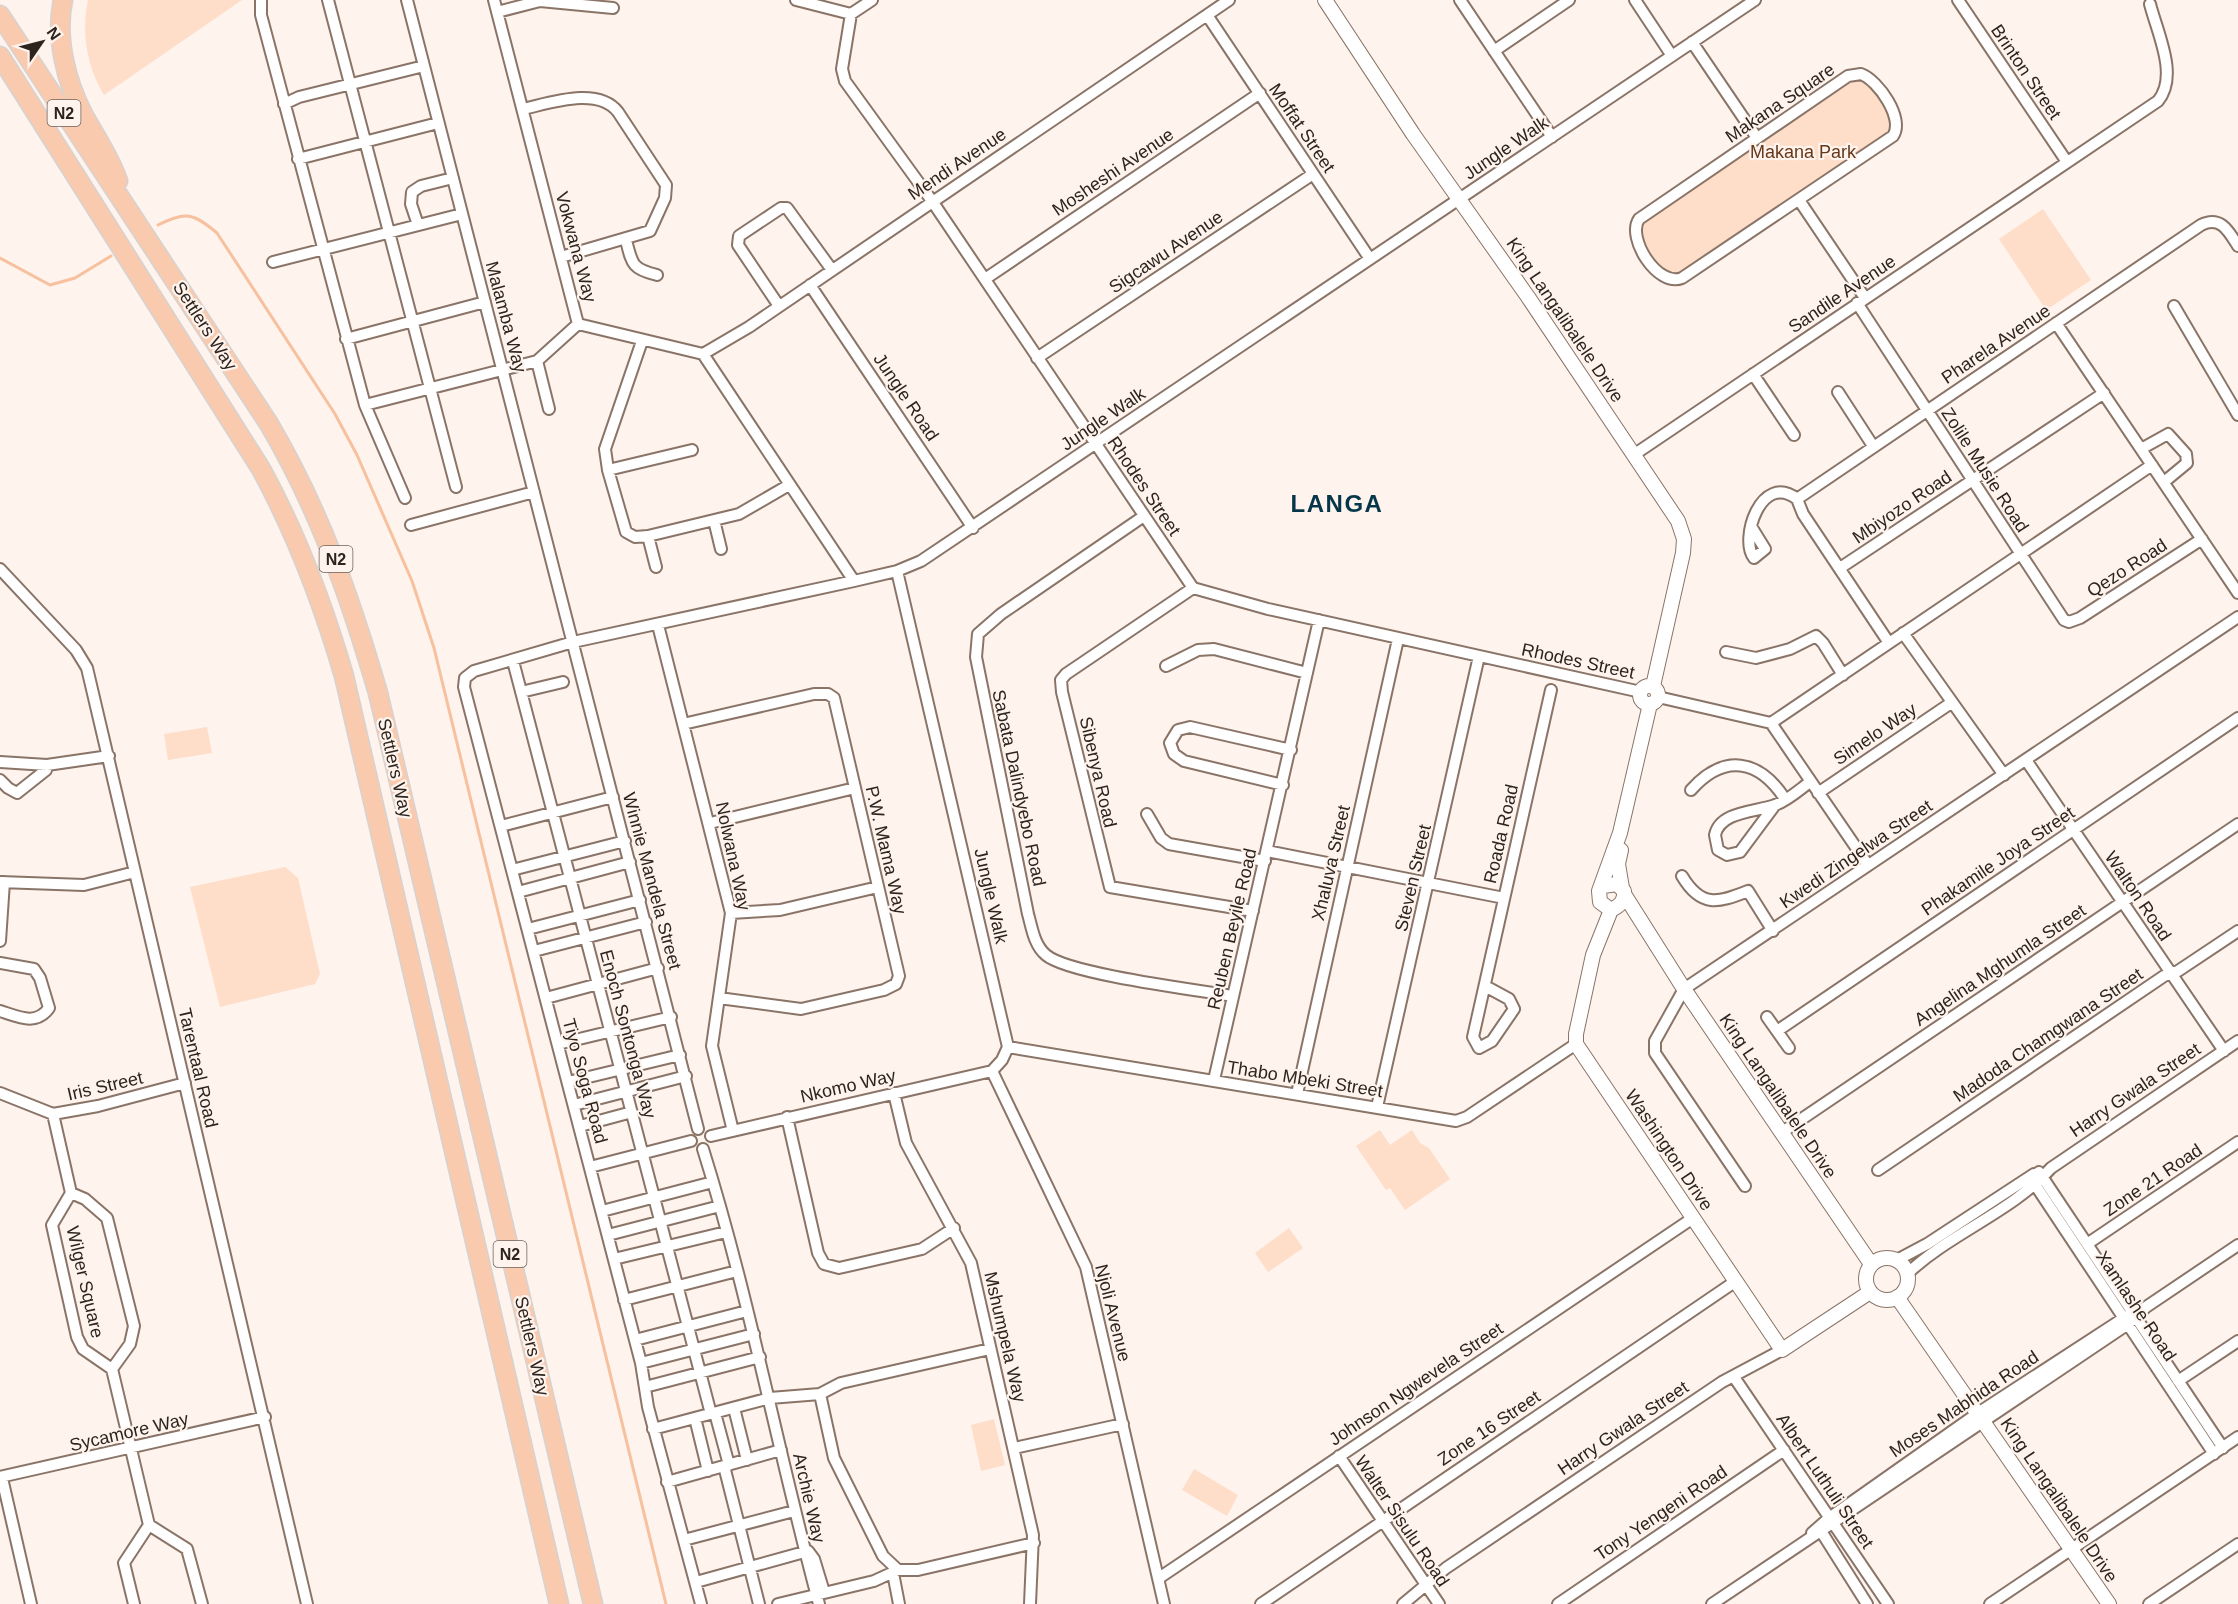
<svg xmlns="http://www.w3.org/2000/svg" width="2238" height="1604" viewBox="0 0 2238 1604" font-family="Helvetica,sans-serif">
<style>
.green{fill:#feddc9}
.lines{fill:none;stroke-linecap:round;stroke-linejoin:round}
.stream{stroke:#f7c09e;stroke-width:3}
.street-casing{stroke:#8a7467;stroke-width:14}
.secondary-casing{stroke:#8a7467;stroke-width:16}
.highway-casing{stroke:#d5d3d2;stroke-width:21}
.street{stroke:#fff;stroke-width:10}
.secondary{stroke:#fff;stroke-width:14}
.highway{stroke:#f9caae;stroke-width:18}
.labels{text-anchor:middle;dominant-baseline:central;stroke-width:4.5;stroke-linejoin:round;paint-order:stroke}
.shield{fill:#fef3ed;stroke:#6c625c;stroke-width:1.5}
.shield-label{font-size:16px;font-weight:bold;fill:#2d241e}
.street-label{font-size:18px;fill:#2d241e;stroke:#fef3ed}
.park-label{font-size:18px;fill:#65381a;stroke:#fef3ed}
.district-label{font-size:24px;font-weight:bold;letter-spacing:1.5px;fill:#06364a;stroke:#fef3ed}
</style>
<rect width="100%" height="100%" fill="#fef3ed"/>
<path class="green" d="M88,0H242L104,95C87,67 81,33 88,0Z
M1857,78L1869,83L1892,116L1890,132L1679,275L1662,271L1640,239L1639,224Z
M2043,209L2091,280L2046,310L1999,239Z
M207,727L212,753L168,760L164,734Z
M285,867L298,878L320,974L315,984L220,1007L190,887Z
M1380,1130L1390,1145L1412,1130L1420,1143L1429,1148L1450,1179L1405,1210L1390,1188L1386,1190L1356,1146Z
M1289,1228L1303,1248L1268,1272L1255,1253Z
M994,1419L1005,1465L981,1471L971,1425Z
M1194,1469L1238,1495L1227,1516L1182,1490Z"/>
<g class="lines">
<path class="stream" d="M158,225C186,211 193,213 217,233L335,414L357,455L412,581L434,648L666,1604
M0,258L50,285L75,278L111,256"/>
<g class="street-casing">
<path id="street" d="M261,0V15L365,405L537,361
M328,0L456,487
M407,0L698,1129
M494,0L578,324L703,354L854,581
M796,0L851,14
M1460,0L1552,137
M1635,0L1672,56
M1958,0L2067,162
M497,12L540,1L613,8
M851,14L842,69L845,81L932,201L1193,588L1268,609L1641,692
M851,14L872,0
M1207,15L1370,259
M1692,42L1757,138
M1494,51L1569,0
M1861,74C1878,80 1905,119 1893,136L1682,278C1658,288 1626,238 1639,219L1848,76Z
M284,104L299,97L424,66
M523,109C550,103 598,86 618,112L666,185L665,198L650,231L561,257
M298,159L438,123
M1799,200L1865,298
M418,225L411,204L412,192L421,186L453,178
M626,240C632,264 632,269 657,275
M273,262L462,214
M985,279L1260,93
M810,285L973,528
M1857,303L2064,620L2069,622L2080,618L2202,539
M779,306L738,245L739,236L781,208H787L832,270
M2174,306L2238,415
M2056,323L2238,593
M346,339L485,302
M642,341L605,449L608,470L626,532L635,537L648,536L739,514L789,485
M703,354L749,327L1229,0
M1037,358L1313,174
M1753,374L1794,435
M1838,392L1873,446
M365,405L405,498
M549,409L537,361L578,324
M2141,449L2168,434L2186,454L2187,463L2164,482
M1635,454L2158,101C2179,76 2157,32 2150,4
M608,470L692,450
M1797,499L2201,225C2221,215 2229,232 2238,246
M1797,499L1803,514L1889,643
M1144,516L1001,614L978,634L976,657L1028,914C1032,928 1034,945 1046,955C1068,974 1197,990 1233,996
M714,520L721,549
M411,525L534,492
M1752,528L1765,549L1754,558C1739,540 1761,471 1797,499
M648,536L656,567
M1840,568L2104,393
M0,569L76,650L87,668L307,1604
M1193,588L1066,674L1061,680L1062,692L1110,887L1253,911
M658,625L731,913L712,1046L733,1131
M1903,633L2004,775
M1726,652L1756,658L1790,649L1816,636L1823,643L1843,675
M513,661L711,1414
M1166,666L1198,650L1214,649L1307,673
M521,692L563,682
M1658,697L1771,723L2152,465
M1771,723L1868,865
M683,724L814,694H828L834,698L899,976L896,984L884,990L801,1009L719,998
M2026,760L2224,1051
M0,762L47,765L109,756
M0,780L8,788L17,793L46,770L47,765
M1283,785L1184,761L1174,754L1170,743L1178,730L1190,727L1291,750
M1691,790C1724,753 1759,759 1785,799
M1818,793L1951,703
M1775,805L1740,852L1727,855L1718,850L1715,835C1720,811 1756,812 1775,805C1787,801 1799,790 1810,782
M1147,814L1161,838L1169,844L1265,861
M710,823L855,788
M501,826L613,797
M1267,851L1504,898
M512,870L625,841
M1682,876C1701,908 1718,903 1748,891L1773,931
M0,882L84,885L135,872
M518,892L630,862
M731,913L780,910L878,887
M528,929L640,900
M0,941L4,882
M534,951L646,922
M0,963L34,969L40,978L49,1008C36,1026 19,1017 0,1011
M1485,986L1509,999L1514,1009L1492,1041L1479,1048L1473,1037L1551,690
M546,998L658,968
M1767,1017L1789,1048
M1777,1031L2238,718
M558,1044L671,1017
M1008,1047L1456,1121L1467,1117L1576,1044
M992,1071L1086,1267L1164,1604
M1214,1080L1319,620
M568,1082L680,1055
M0,1093L53,1114L98,1106L185,1083
M894,1093L906,1143L971,1263L1033,1535L1030,1604
M1297,1094L1398,639
M574,1105L686,1076
M1377,1107L1479,656
M53,1114L71,1193L85,1199L107,1218L134,1326L130,1344L112,1369
M787,1117L818,1253L824,1264L839,1268L922,1249L954,1228
M580,1126L632,1112
M1781,1133L2238,824
M711,1136L992,1071L1002,1060L1008,1047L897,571
M703,1149C750,1299 778,1453 819,1604
M590,1167L691,1141
M1878,1170L2164,976L2178,971L2238,931
M2039,1172L2223,1448
M2030,1177L2214,1454
M1745,1186L1655,1053V1041L1684,989L2238,617
M71,1193L52,1225L77,1337L83,1349L112,1369L149,1525L187,1549L202,1604
M602,1211L713,1182
M608,1235L720,1206
M2087,1244L2238,1142
M614,1259L726,1232
M1897,1260L1927,1244L2034,1174
M1907,1274C1950,1233 2012,1212 2051,1168L2238,1041
M624,1300L737,1271
M635,1340L747,1311
M990,1349L841,1383L820,1394L834,1458L883,1556L898,1570H918L1034,1543
M641,1363L754,1334
M1734,1377L1888,1604
M2178,1381L2238,1341
M645,1387L760,1357
M734,1408L747,1460
M715,1413L729,1465
M695,1418L708,1471
M653,1429L770,1398L820,1394
M1014,1448L1123,1424
M1339,1456L1439,1604
M724,1466L759,1604
M0,1477L265,1417
M2,1478L31,1604
M667,1482L781,1450
M1819,1528L1867,1604
M1812,1533L1829,1518L1978,1413L2124,1318L2146,1307L2238,1245
M684,1540L794,1511
M893,1573L899,1604
M1159,1578L1693,1218
M696,1582L808,1551L814,1559L824,1592
M134,1604L124,1563L149,1525
M701,1604L648,1407L641,1363L464,687L465,678L474,671L573,642L854,581L897,571L921,561L1755,0
M778,1604L874,1581L898,1570
M1261,1604L1736,1281
M1403,1604L1446,1568L1722,1382L1782,1350
M1558,1604L1784,1450
M1712,1604L2128,1324L2146,1307
M1990,1604L2238,1437
M2149,1604L2238,1544"/>
</g>
<g class="secondary-casing">
<path id="secondary" d="M1325,0L1413,134L1528,297L1678,521L1684,539L1683,553L1653,686
M1640 695a9 9 0 1 1 18 0a9 9 0 1 1-18 0Z
M1621,850L1618,864L1622,888
M1603,886L1617,884L1624,891C1625,901 1620,906 1611,910L1600,902L1599,891L1620,833L1650,704
M1624,894L1684,989L1871,1264
M1611,910L1593,955L1576,1034V1044L1782,1350L1870,1292
M1866 1279a21 21 0 1 1 42 0a21 21 0 1 1-42 0Z
M1897,1297L2109,1604"/>
</g>
<g class="highway-casing">
<path id="highway" d="M63,0C55,37 66,81 83,114C95,136 110,157 118,181
M0,15L269,424C320,511 350,597 378,693L593,1604
M0,56L261,469C297,535 323,604 344,676L559,1604"/>
</g>
<use href="#street" class="street"/>
<use href="#secondary" class="secondary"/>
<use href="#highway" class="highway"/>
</g>
<g class="labels">
<g class="shield">
<rect x="47.5" y="100" width="33" height="26" rx="4.5"/>
<rect x="319.5" y="546" width="33" height="26" rx="4.5"/>
<rect x="493.5" y="1241" width="33" height="26" rx="4.5"/>
</g>
<g class="shield-label">
<text x="64" y="113">N2</text>
<text x="336" y="559">N2</text>
<text x="510" y="1254">N2</text>
</g>
<g class="street-label">
<text transform="translate(2026 72) rotate(56)">Brinton Street</text>
<text transform="translate(1780 103) rotate(-34)">Makana Square</text>
<text transform="translate(1302 128) rotate(56)">Moffat Street</text>
<text transform="translate(1506 148) rotate(-34)">Jungle Walk</text>
<text transform="translate(957 164) rotate(-34)">Mendi Avenue</text>
<text transform="translate(1113 172) rotate(-34)">Mosheshi Avenue</text>
<text transform="translate(576 247) rotate(75)">Vokwana Way</text>
<text transform="translate(1166 252) rotate(-34)">Sigcawu Avenue</text>
<text transform="translate(1842 294) rotate(-34)">Sandile Avenue</text>
<text transform="translate(506 317) rotate(75)">Malamba Way</text>
<text transform="translate(1565 320) rotate(56)">King Langalibalele Drive</text>
<text transform="translate(205 326) rotate(57)">Settlers Way</text>
<text transform="translate(1996 344) rotate(-34)">Pharela Avenue</text>
<text transform="translate(906 397) rotate(56)">Jungle Road</text>
<text transform="translate(1103 419) rotate(-34)">Jungle Walk</text>
<text transform="translate(1985 470) rotate(57)">Zolile Musie Road</text>
<text transform="translate(1144 486) rotate(56)">Rhodes Street</text>
<text transform="translate(1902 507) rotate(-34)">Mbiyozo Road</text>
<text transform="translate(2127 568) rotate(-33)">Qezo Road</text>
<text transform="translate(1578 661) rotate(12)">Rhodes Street</text>
<text transform="translate(1875 734) rotate(-34)">Simelo Way</text>
<text transform="translate(395 768) rotate(77)">Settlers Way</text>
<text transform="translate(1098 772) rotate(77)">Sibenya Road</text>
<text transform="translate(1019 788) rotate(78)">Sabata Dalindyebo Road</text>
<text transform="translate(1501 834) rotate(-77)">Roada Road</text>
<text transform="translate(886 850) rotate(77)">P.W. Mama Way</text>
<text transform="translate(1856 854) rotate(-34)">Kwedi Zingelwa Street</text>
<text transform="translate(733 856) rotate(78)">Nolwana Way</text>
<text transform="translate(1998 861) rotate(-34)">Phakamile Joya Street</text>
<text transform="translate(1331 863) rotate(-77)">Xhaluva Street</text>
<text transform="translate(1413 878) rotate(-77)">Steven Street</text>
<text transform="translate(652 881) rotate(75)">Winnie Mandela Street</text>
<text transform="translate(991 896) rotate(77)">Jungle Walk</text>
<text transform="translate(2138 896) rotate(56)">Walton Road</text>
<text transform="translate(1232 929) rotate(-77)">Reuben Beyile Road</text>
<text transform="translate(2000 965) rotate(-34)">Angelina Mghumla Street</text>
<text transform="translate(628 1034) rotate(75)">Enoch Sontonga Way</text>
<text transform="translate(2048 1035) rotate(-34)">Madoda Chamgwana Street</text>
<text transform="translate(198 1068) rotate(77)">Tarentaal Road</text>
<text transform="translate(1305 1079) rotate(9)">Thabo Mbeki Street</text>
<text transform="translate(585 1081) rotate(75)">Tiyo Soga Road</text>
<text transform="translate(105 1086) rotate(-13)">Iris Street</text>
<text transform="translate(848 1086) rotate(-13)">Nkomo Way</text>
<text transform="translate(2135 1090) rotate(-34)">Harry Gwala Street</text>
<text transform="translate(1778 1096) rotate(56)">King Langalibalele Drive</text>
<text transform="translate(1669 1150) rotate(56)">Washington Drive</text>
<text transform="translate(2153 1180) rotate(-34)">Zone 21 Road</text>
<text transform="translate(85 1282) rotate(77)">Wilger Square</text>
<text transform="translate(2136 1306) rotate(56)">Xamlashe Road</text>
<text transform="translate(1113 1313) rotate(76)">Njoli Avenue</text>
<text transform="translate(1005 1337) rotate(77)">Mshumpela Way</text>
<text transform="translate(532 1346) rotate(77)">Settlers Way</text>
<text transform="translate(1416 1384) rotate(-34)">Johnson Ngwevela Street</text>
<text transform="translate(1964 1404) rotate(-34)">Moses Mabhida Road</text>
<text transform="translate(1489 1428) rotate(-34)">Zone 16 Street</text>
<text transform="translate(1623 1428) rotate(-34)">Harry Gwala Street</text>
<text transform="translate(129 1432) rotate(-13)">Sycamore Way</text>
<text transform="translate(1825 1481) rotate(56)">Albert Luthuli Street</text>
<text transform="translate(809 1498) rotate(77)">Archie Way</text>
<text transform="translate(2059 1500) rotate(56)">King Langalibalele Drive</text>
<text transform="translate(1661 1513) rotate(-34)">Tony Yengeni Road</text>
<text transform="translate(1402 1521) rotate(56)">Walter Sisulu Road</text>
</g>
<g class="park-label">
<text x="1803" y="152">Makana Park</text>
</g>
<g class="district-label">
<text x="1337" y="503">LANGA</text>
</g>
</g>
<g transform="translate(42 42) rotate(55)" stroke="#fef3ed" stroke-width="4.5" paint-order="stroke">
<path d="M0-4.5L10 22L0 15L-10 22Z" fill="#2d241e"/>
<text y="-9" font-size="16" font-weight="bold" text-anchor="middle" fill="#2d241e">N</text>
</g>
</svg>
